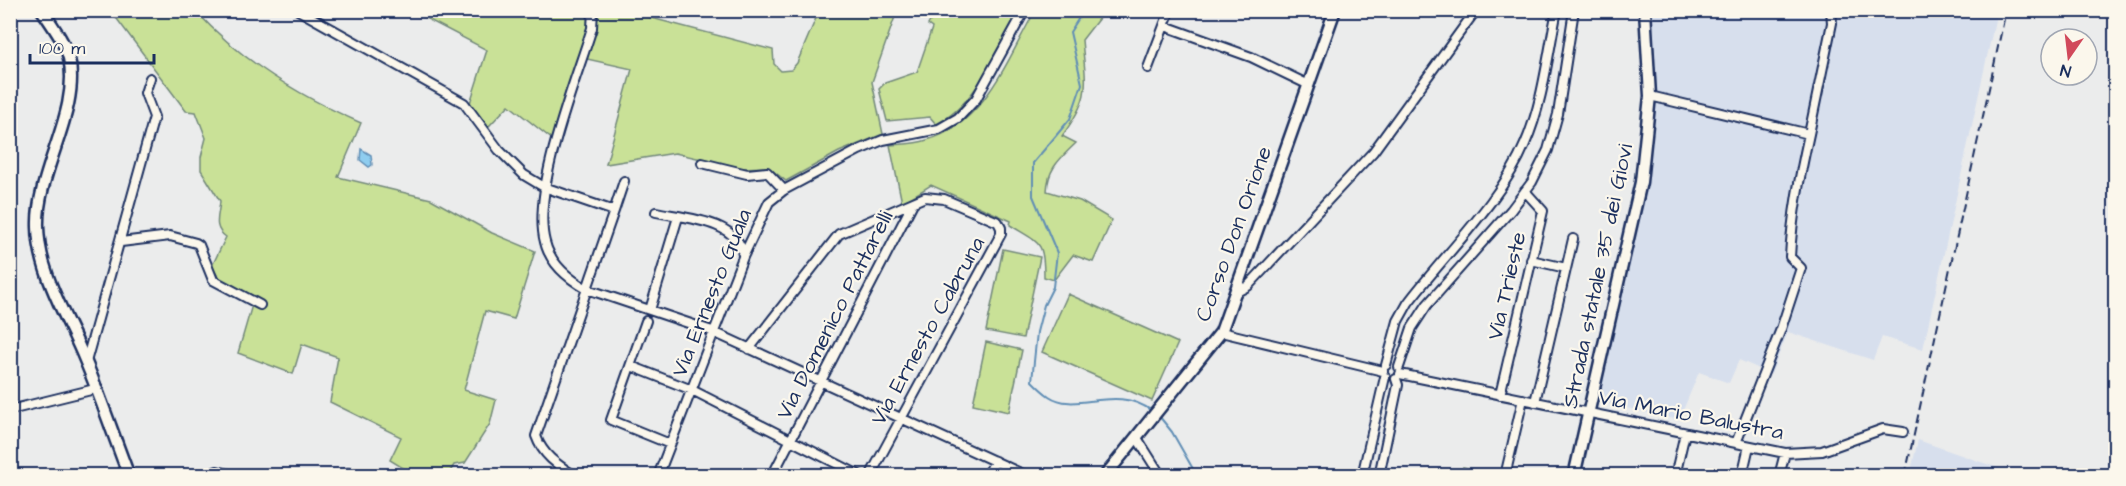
<svg xmlns="http://www.w3.org/2000/svg" width="2126" height="486" viewBox="0 0 2126 486" font-family="'Architects Daughter',sans-serif">
<style>
.built{fill:#d7dfed}
.green{fill:#c9e197;stroke:#72887a;stroke-width:1.5}
.water{fill:#8fcdef;stroke:#618eb5;stroke-width:1.5}
.lines{fill:none;stroke-linecap:round;stroke-linejoin:round}
.stream{stroke:#618eb5;stroke-width:2}
.street-casing{stroke:#1b2f5e;stroke-width:12}
.secondary-casing{stroke:#1b2f5e;stroke-width:15}
.street{stroke:#fbf7ec;stroke-width:8}
.secondary{stroke:#fbf7ec;stroke-width:10}
.rail{stroke:#1b2f5e;stroke-width:2;stroke-dasharray:9 4.5;stroke-linecap:butt}
.labels{text-anchor:middle;dominant-baseline:central;stroke-width:4.5;stroke-linejoin:round;paint-order:stroke}
.street-label{font-size:22px;fill:#1b2f5e;stroke:#fbf7ec}
</style>
<rect width="100%" height="100%" fill="#ebecec"/>
<filter id="ink" filterUnits="userSpaceOnUse"><feTurbulence type="fractalNoise" baseFrequency=".0167" numOctaves="2"/><feDisplacementMap in="SourceGraphic" scale="12" xChannelSelector="R" yChannelSelector="G"/><feConvolveMatrix kernelMatrix="1 2 1 2 8 2 1 2 1" color-interpolation-filters="sRGB"/></filter>
<g filter="url(#ink)">
<path class="built" d="M1645,11H1997L1923,349L1882,337L1873,360L1788,332L1771,374L1739,360L1729,383L1699,372L1679,420L1592,400L1644,158Z
M1918,440L2001,469L2031,475H1910Z"/>
<path class="green" d="M111,11H196C241,61 299,96 361,123L338,177L431,199L492,233L535,251L514,319L485,311L464,390L496,400L490,424L465,463L454,465L448,475L416,476L390,460L401,437L330,402L338,357L302,344L293,374L238,353L254,298L220,280L212,266L226,237C212,227 219,216 220,201L201,170V157L206,138L196,112L186,111Z
M412,11H588L589,21L553,140L509,105L488,127L470,103L487,50Z
M599,11H625L773,50L774,64L781,71L791,70L797,63L819,11H897L872,82L883,134L839,152L786,181L768,167L741,168L675,153L606,164L632,69L587,59Z
M936,11H1002L1017,16C997,52 974,107 936,124L930,117L887,121L879,89L885,83L917,72L932,28L928,25Z
M1035,11H1116L1103,13L1082,40C1086,87 1092,95 1062,136L1076,143C1060,159 1048,168 1047,191L1080,201L1112,220L1093,262L1073,255L1054,280L1044,277C1044,240 1040,244 1010,225L1011,221L931,185L902,203L890,145C902,144 916,144 927,140C985,124 1008,58 1035,11Z
M1003,249L1040,257L1023,338L986,331Z
M1068,294L1178,343L1152,401L1042,352Z
M986,342L1022,350L1009,412L973,404Z
M1463,467L1489,473L1488,475H1461Z"/>
<path class="water" d="M361,149L371,155L372,165L369,167L360,160Z"/>
<g class="lines">
<path class="stream" d="M1084,10L1070,32L1082,84L1070,119L1033,163V196L1057,253L1053,287L1044,305L1037,332L1032,381C1037,386 1043,392 1049,396C1077,415 1114,383 1152,411
M1159,416L1172,432L1197,476"/>
<g class="street-casing">
<path id="street" d="M298,10L464,103L499,150L524,175L544,187L614,211L624,181
M593,10L592,28C576,80 531,191 545,242C550,263 569,279 587,289L709,330L1027,476
M1165,26L1251,57L1309,85
M1148,68L1170,10
M1650,96L1809,134L1832,23L1831,10
M702,163L747,174L767,172L784,190
M656,212C684,218 738,220 743,255
M121,242L170,236L196,243L199,245L213,280L260,305
M1531,260L1566,268
M1235,293L1248,286L1373,152L1476,10
M650,310L678,217
M646,321L611,420L670,444
M1221,332L1383,371
M749,349L839,234L925,197L944,199L998,222L1001,228V234L870,476
M86,362L154,117L145,93L150,78
M1386,365L1398,321L1408,303C1445,254 1502,200 1525,144C1543,103 1548,54 1557,10
M631,366L692,390L861,476
M1399,367L1412,328L1427,305L1511,210L1532,182L1548,150L1558,114L1574,10
M1400,374L1785,453L1822,451L1883,429L1903,432
M1500,395L1543,211L1525,191
M1535,402L1573,239
M10,410L95,389
M1137,438L1161,476
M1736,443L1781,329L1801,268L1790,257C1792,215 1800,175 1809,134
M204,476L217,471L237,476
M343,476L348,473L353,476
M575,476C558,465 543,456 536,436L614,211
M658,476L743,257L769,202L784,190L859,150L883,140L939,129L958,118L976,99L1025,10
M772,476L913,203
M987,476L995,461
M1362,476L1385,377
M1379,476L1398,385L1396,379
M1505,476L1523,399
M1675,476L1685,433
M1742,476L1749,446
M1779,476L1785,453"/>
</g>
<g class="secondary-casing">
<path id="secondary" d="M42,10C52,25 64,41 69,58C81,112 36,171 38,227C39,275 68,318 85,360C101,398 114,437 129,476
M1105,476L1221,332L1335,10
M1574,476L1641,182L1650,96L1645,10"/>
</g>
<use href="#street" class="street"/>
<use href="#secondary" class="secondary"/>
<path class="rail" d="M1905,476L2006,10"/>
</g>
</g>
<g class="labels">
<g class="street-label">
<text transform="translate(1234 234) rotate(-70)">Corso Don Orione</text>
<text transform="translate(1598 276) rotate(-78)">Strada statale 35 dei Giovi</text>
<text transform="translate(1507 286) rotate(-77)">Via Trieste</text>
<text transform="translate(712 293) rotate(-68)">Via Ernesto Guala</text>
<text transform="translate(835 315) rotate(-63)">Via Domenico Pattarelli</text>
<text transform="translate(928 331) rotate(-61)">Via Ernesto Cabruna</text>
<text transform="translate(1691 415) rotate(11)">Via Mario Balustra</text>
</g>
</g>
<rect width="2126" height="486" fill="none" stroke="#fbf7ec" stroke-width="36"/>
<rect x="18" y="18" width="2090" height="450" fill="none" stroke="#1b2f5e" stroke-width="2" filter="url(#ink)"/>
<g transform="translate(2069 57) rotate(194)"><circle r="28" fill="#fbf7ec" stroke="#a1a7b3" stroke-width="1.5"/>
<path d="M0-4.5L10 22L0 15L-10 22Z" fill="#d1495b"/>
<text y="-9" font-size="16" font-weight="bold" text-anchor="middle" fill="#1b2f5e">N</text>
</g>
<path d="M30 54v9h124v-9" fill="none" stroke="#1b2f5e" stroke-width="3"/>
<text x="39" y="54" font-size="18" fill="#1b2f5e" stroke="#fbf7ec" stroke-width="4.5" paint-order="stroke">100 m</text>
</svg>
